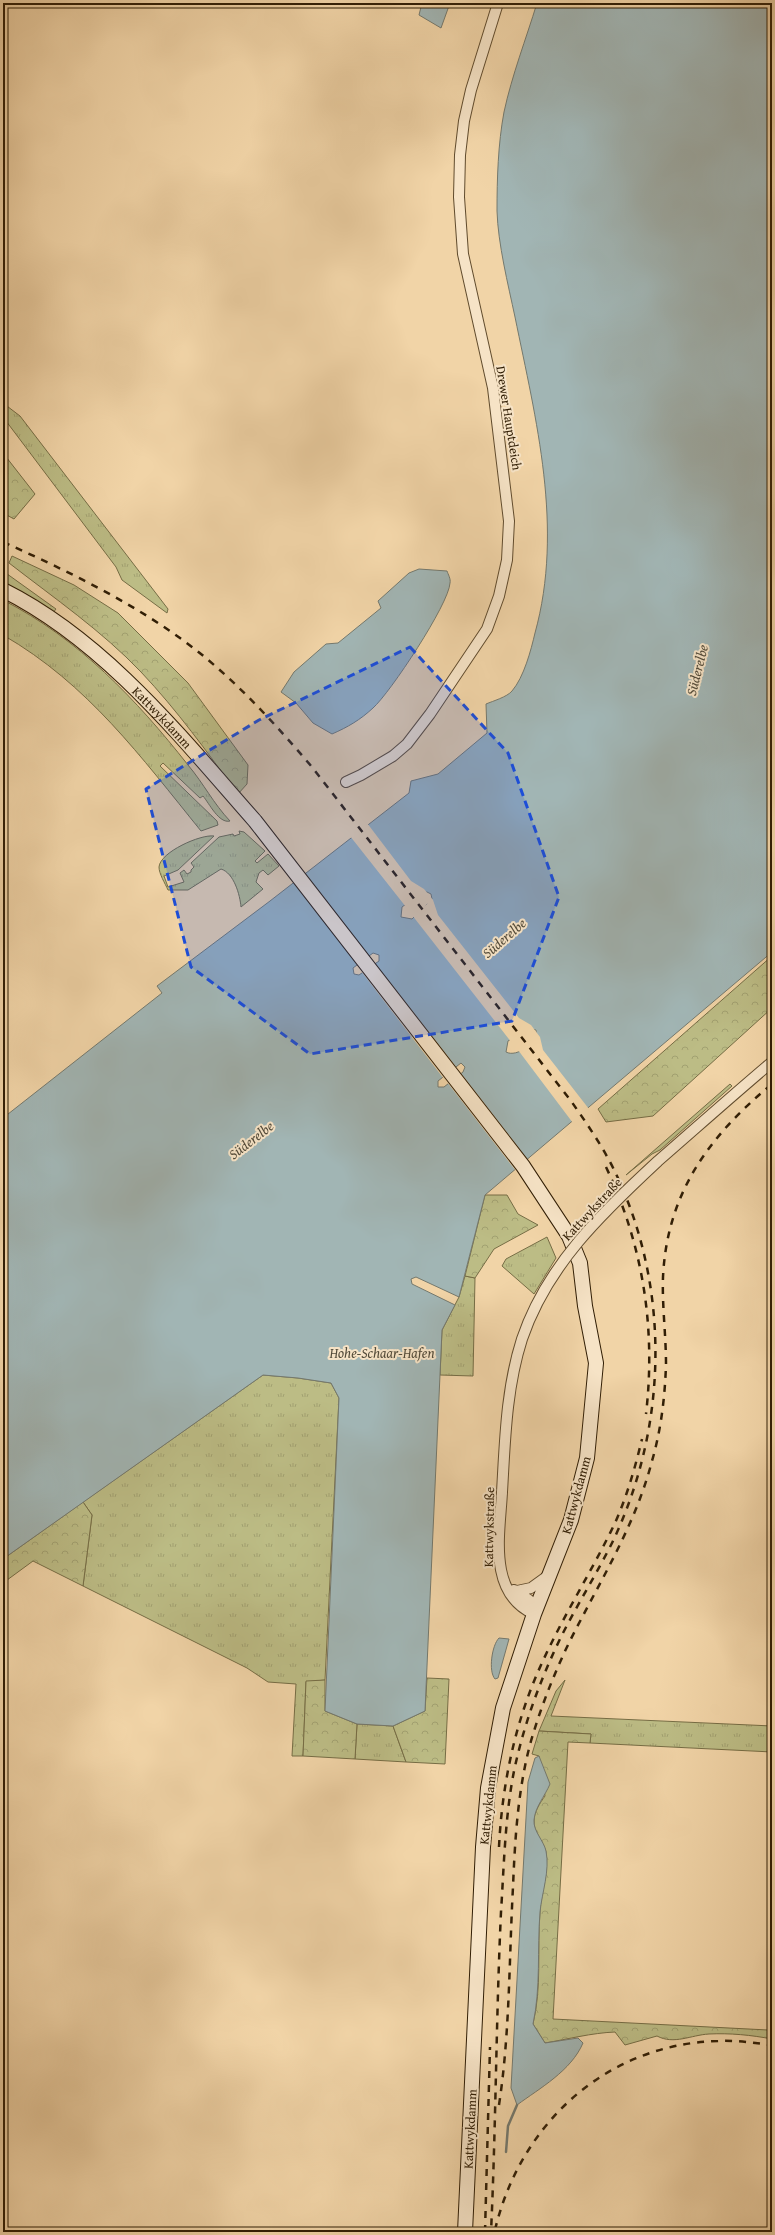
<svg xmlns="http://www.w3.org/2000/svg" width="775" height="2235" viewBox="0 0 775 2235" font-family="'Gentium Book Plus',serif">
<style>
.grass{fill:url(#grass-tufts);stroke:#766d45}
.forest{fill:url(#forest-crowns);stroke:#766d45}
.water{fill:#a1b5b4;stroke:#74796e;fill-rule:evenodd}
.pier{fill:#f1d4a7}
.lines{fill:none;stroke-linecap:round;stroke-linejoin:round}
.stream{stroke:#74796e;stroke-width:2.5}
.street-casing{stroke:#614c2e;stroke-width:12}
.secondary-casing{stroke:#311e05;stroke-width:16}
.street{stroke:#f6e3c6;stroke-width:10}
.secondary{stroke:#f6e3c6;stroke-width:14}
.rail{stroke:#311e05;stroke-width:2.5;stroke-dasharray:7 7;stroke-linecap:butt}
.street-bridge-casing{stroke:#614c2e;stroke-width:12;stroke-linecap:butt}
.street-bridge{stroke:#f6e3c6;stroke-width:10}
.marked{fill:#1d4ed8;fill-opacity:0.2;stroke:#1d4ed8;stroke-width:3;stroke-dasharray:8 5;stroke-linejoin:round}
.labels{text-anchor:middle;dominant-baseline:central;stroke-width:4;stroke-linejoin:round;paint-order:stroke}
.street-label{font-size:13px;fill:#311e05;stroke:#f6e3c6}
.water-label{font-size:14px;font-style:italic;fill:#534b3a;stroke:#f6e3c6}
</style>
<defs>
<pattern id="grass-tufts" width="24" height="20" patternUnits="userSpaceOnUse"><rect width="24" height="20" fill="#bcbc85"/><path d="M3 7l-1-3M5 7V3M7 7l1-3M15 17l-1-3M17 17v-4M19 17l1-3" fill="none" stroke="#a2a171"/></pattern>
<pattern id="forest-crowns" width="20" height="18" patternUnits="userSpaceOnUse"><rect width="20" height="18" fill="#bcbc85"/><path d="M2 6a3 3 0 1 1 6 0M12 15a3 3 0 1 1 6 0" fill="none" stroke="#a2a171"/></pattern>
</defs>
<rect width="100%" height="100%" fill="#f1d4a7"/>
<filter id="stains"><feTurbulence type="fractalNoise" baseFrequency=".005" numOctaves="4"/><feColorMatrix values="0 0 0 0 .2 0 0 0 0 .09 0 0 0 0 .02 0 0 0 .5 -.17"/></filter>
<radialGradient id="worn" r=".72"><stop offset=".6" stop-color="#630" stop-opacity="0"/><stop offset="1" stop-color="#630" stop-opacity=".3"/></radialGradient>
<path class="grass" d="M3,403L20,416L168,609L167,613L122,580L116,567L3,417Z
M3,571L56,609L52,614L3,584Z
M3,600C79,639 136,699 188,765C204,784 213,803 230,821C219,824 209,803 203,796L200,798L163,763L160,766L217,821L218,825L201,831C141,757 88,684 3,635Z
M239,831L244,832L265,851L255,861L257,863L268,854L279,866L268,875L263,870L259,873L256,882L263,889L241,907C240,895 234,873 221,869L188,890H168C165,883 159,874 159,867C160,852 201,834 214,836L178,870L164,876L168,887L184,882L180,873L184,870L187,874L191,872V870L194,867L191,863L219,837L233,834L234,836L240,834Z
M730,1084L732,1086L660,1150L652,1154L626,1175Z
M547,1237L556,1258L534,1294L502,1266L506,1259Z
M465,1276L475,1278L473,1376L440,1375L442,1330L459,1297Z
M263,1375L298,1378L331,1383L339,1398L325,1680L306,1682L303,1756H292L296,1684L268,1682L247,1668L83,1586L92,1515L83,1502Z
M565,1680L551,1716L772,1726V1752L590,1743L591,1734L539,1731L556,1691Z
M357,1724L393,1726L406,1762L355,1759Z"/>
<path class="forest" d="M3,453L35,494L14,519L3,513Z
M12,556L74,585L118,613L188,683L248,765L247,784L238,794C207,752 177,710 141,672C102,631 54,598 9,563Z
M772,956V1008L653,1116L606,1122L598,1109Z
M485,1195H507L518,1214L538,1225L494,1249L475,1278L465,1276Z
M83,1502L92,1515L83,1586L33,1561L3,1583V1559Z
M427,1678L449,1679L445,1764L406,1762L393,1726L425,1711Z
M325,1680V1711L357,1724L355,1759L303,1756L306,1681Z
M539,1731L591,1734L590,1743L568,1742L553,2019L768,2030V2028H772V2039C751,2035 730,2033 709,2034C691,2035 674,2045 657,2036L625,2045L615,2032C591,2033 569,2039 545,2043L533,2024C542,1987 537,1950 540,1912C541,1892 549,1873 546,1852C544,1842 533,1832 534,1821C534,1812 540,1803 545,1796L539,1756L532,1754Z"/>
<path class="water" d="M422,3H450L441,28L419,15Z
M537,3H772V952L485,1195L459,1297L416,1277L411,1279L412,1284L455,1305L442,1330L425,1711L393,1726L357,1724L325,1711L339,1398L331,1383L298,1378L263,1375L3,1559V1118L162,993L157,986L270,901L409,793L411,781L438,774L487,733L486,704C493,701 507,697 512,691C524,677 531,650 535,633C564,528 536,420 515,317C508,284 498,244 497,211C497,179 498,144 504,112C512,75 526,39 537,3ZM427,892L431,894L432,899L412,919L401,917L402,907L421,893ZM373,953L379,955V961L359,975L354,974L353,968ZM528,1028L536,1030C538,1042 517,1058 506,1052L508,1041ZM461,1063L465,1067L463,1072L444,1087H438V1081Z
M419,569L447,571C448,574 451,579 450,583C449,604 390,693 373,708C360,720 348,727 332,734L313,723L296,703L281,692L294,672L326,644L338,643L381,608L378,601L409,573Z
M499,1638L509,1639L498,1678L495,1679C488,1671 492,1645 499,1638Z
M539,1756L550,1784C545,1796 535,1807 534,1820C533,1831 544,1841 546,1851C550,1871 542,1892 540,1912C537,1950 541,1987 533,2024L545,2043L578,2038L583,2043C571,2071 540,2088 517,2105L511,2088L528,1782L535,1758Z"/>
<path class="pier" d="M367,823L411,881L424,889L433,900L438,915L519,1018L531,1025L540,1037L543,1050L589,1109L573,1123L518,1050L532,1039L534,1031H525L512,1043L412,915L427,904L429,896L421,895L406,907L350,836Z
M374,962L457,1068L444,1079L361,971Z
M460,1072L529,1161L516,1171L447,1082Z"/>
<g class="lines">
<path class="stream" d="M506,2152L508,2126L517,2105"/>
<g class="street-casing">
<path id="street" d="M346,782L361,775L393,756L407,744L430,714L487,629L499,596L507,560L509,521L493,388L463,254L459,197L460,155L464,121L471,90L498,3
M502,1492C500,1533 487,1593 534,1614
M514,1590L529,1600L534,1614
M517,1591L531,1588L549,1575"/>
</g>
<g class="secondary-casing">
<g id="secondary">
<path id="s1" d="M3,590C105,641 181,737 255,821L523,1166L569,1236L580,1263L585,1306L596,1363L587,1458L571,1520L534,1614L503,1708L488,1788L483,1847L465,2232"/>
</g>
</g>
<use href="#street" class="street"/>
<use href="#secondary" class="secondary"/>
<path class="rail" d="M3,542C70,572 138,605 196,650C239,684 277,726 312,767L571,1101C588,1125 605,1150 617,1176C671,1292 667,1429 612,1543C596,1575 577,1605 561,1637C540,1680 524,1724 514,1771C505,1817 504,1865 501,1912C496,2019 496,2125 491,2232
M606,1167C643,1245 656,1328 646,1414
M499,1847C502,1785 515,1722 541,1665C563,1616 592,1571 615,1523C627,1496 635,1468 642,1439
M499,2105C510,2033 509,1959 513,1887C515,1838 518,1788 531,1741C540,1710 552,1679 566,1649C596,1587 634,1530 652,1461C661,1430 665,1397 666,1364C666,1335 662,1306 663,1277C667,1193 709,1136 772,1084
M495,2230C520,2124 606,2044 718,2041C736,2040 754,2043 772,2045
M485,2232L490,2047"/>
<g class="street-bridge-casing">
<path id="street-bridge" d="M502,1492C505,1441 506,1389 522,1339C547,1265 602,1213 658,1161C696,1128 734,1094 772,1062"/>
</g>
<use href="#street-bridge" class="street-bridge"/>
</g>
<path class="marked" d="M410,647L508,753L559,897L512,1021L310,1054L191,967L146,789L259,720Z"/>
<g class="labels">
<g class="street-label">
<text transform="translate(509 418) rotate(81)">Drewer Hauptdeich</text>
<text stroke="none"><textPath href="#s1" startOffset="205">Kattwykdamm</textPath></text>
<text transform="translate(592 1209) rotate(-47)">Kattwykstraße</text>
<text transform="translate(576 1495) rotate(-75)">Kattwykdamm</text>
<text transform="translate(489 1527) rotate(-89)">Kattwykstraße</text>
<text transform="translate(488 1805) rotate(-84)">Kattwykdamm</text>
<text transform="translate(470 2129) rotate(-87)">Kattwykdamm</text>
</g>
<g class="water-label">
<text transform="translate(697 670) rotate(-76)">Süderelbe</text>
<text transform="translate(504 938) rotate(-41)">Süderelbe</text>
<text transform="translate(251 1140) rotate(-38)">Süderelbe</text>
<text x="382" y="1353">Hohe-Schaar-Hafen</text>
</g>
</g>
<rect width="775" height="2235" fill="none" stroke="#f1d4a7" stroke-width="16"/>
<rect x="4" y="4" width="767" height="2227" fill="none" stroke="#311e05" stroke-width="2"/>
<rect x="8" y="8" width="759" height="2219" fill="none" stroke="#311e05"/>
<rect width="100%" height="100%" filter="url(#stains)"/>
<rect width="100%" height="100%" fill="url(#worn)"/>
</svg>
